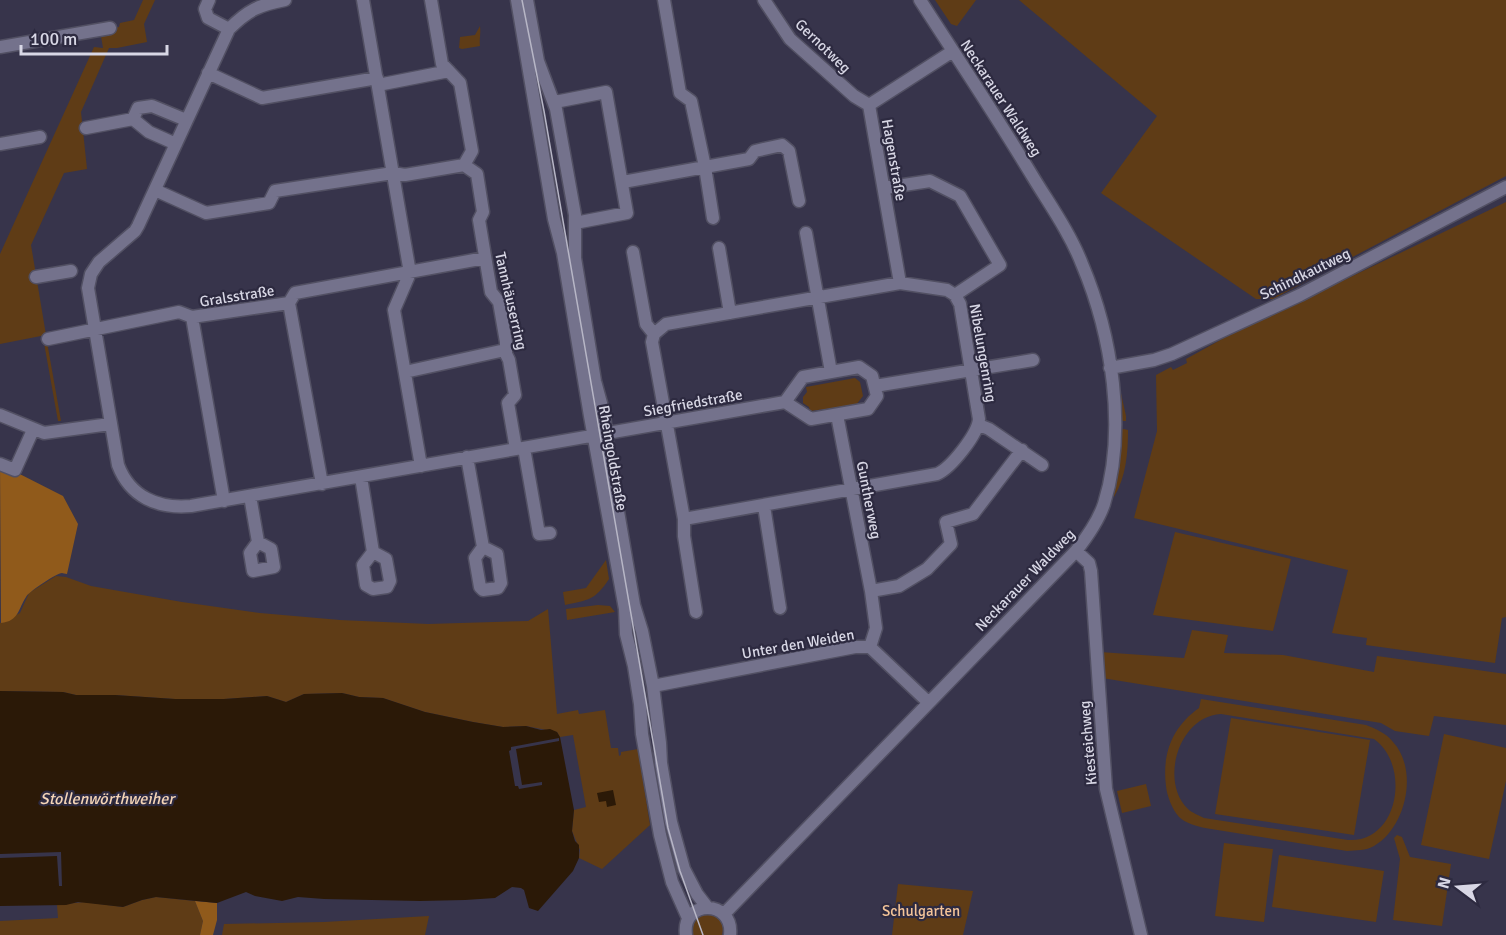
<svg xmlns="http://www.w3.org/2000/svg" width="1506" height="935" viewBox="0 0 1506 935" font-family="Signika,sans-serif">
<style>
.green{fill:#5f3c16;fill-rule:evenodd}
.forest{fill:#905a1b}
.water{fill:#2b1907}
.pier{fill:#37344b}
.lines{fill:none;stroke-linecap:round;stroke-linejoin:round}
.minor-casing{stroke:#525063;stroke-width:15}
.minor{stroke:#74728c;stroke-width:12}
.tram{stroke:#b7b6c6;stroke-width:1.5}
.labels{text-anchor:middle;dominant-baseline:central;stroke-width:4.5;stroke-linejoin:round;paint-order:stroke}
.street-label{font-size:15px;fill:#d8d7e5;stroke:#2d2a40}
.park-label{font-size:15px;fill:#f5c599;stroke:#2d2a40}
.water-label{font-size:16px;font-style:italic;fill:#f5d5b7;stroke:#2d2a40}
</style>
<rect width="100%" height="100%" fill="#37344b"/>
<path class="green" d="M143,0H155L144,24L147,42L117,48H109L81,112L87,169L64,173L31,245L46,335L0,344V254L94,47L103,48L100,30L119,27L120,23L134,20Z
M935,0H976L957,26L951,24Z
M1019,0H1506V176L1273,299H1256L1101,193L1157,116Z
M480,26C481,34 479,40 480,46L462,49L459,48L460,37L475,35Z
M1506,202V617L1502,618L1495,663L1366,645L1367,638L1332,633L1348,570L1134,518L1157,431L1156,375L1171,367L1173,370L1187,363L1186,359L1224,338Z
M47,342L61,421H58L44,343Z
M1117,375L1126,416V421H1123L1120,419Z
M855,378L860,382L863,396L856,405L810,411L809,407L803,403V397L807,392L806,387Z
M1124,429L1128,430C1128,453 1126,477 1114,497L1113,492L1120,458V430Z
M1175,532L1291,559L1273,631L1153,615Z
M606,560L609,579C595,600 589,600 565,605L563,592L586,588Z
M56,576L66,577L91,586L182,602L260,613L340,620L428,624L528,621L548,609L557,714L578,710L579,714L605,710L611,748H618L619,756L621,755V752L638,749L650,825L602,869L579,858L580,850L572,831L574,810L586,807L573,735L560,737L557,732L526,726L503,727L473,722L425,712L383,698L359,697L342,693L304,694L286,702L267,696L224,699H175L115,695H76L63,692L0,691V623L20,613L29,593Z
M598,605L610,606L615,612L567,620L566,609Z
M1192,630L1228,635L1224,653L1283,655L1374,672L1377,656L1506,674V725L1434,716L1429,736L1395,731L1381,723L1102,678L1100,652L1184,658Z
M1201,699L1366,725C1376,729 1386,733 1393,742C1419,770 1406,828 1374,846C1366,851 1356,850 1347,851L1205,828C1196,826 1185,823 1179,817C1172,809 1167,796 1166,786C1162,754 1172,727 1199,708ZM1221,714L1374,739C1411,765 1399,843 1348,840L1204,818C1199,815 1192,813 1188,809C1159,781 1179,716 1221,714Z
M1231,718L1370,740L1354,835L1215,814Z
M1444,734L1506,748V781L1489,859L1421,845Z
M1146,784L1151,806L1122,813L1117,791Z
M1397,835L1402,837L1410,857L1451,864L1442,926L1393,920L1400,859L1394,838Z
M1224,843L1273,849L1264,922L1215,916Z
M1279,855L1384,871L1376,922L1272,907Z
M898,884L973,891L963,935H892Z
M156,897L195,901L203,921L200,935H0V921L58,918L57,905L84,902L123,907L142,900Z
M712,914C721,918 725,925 722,935H693C691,922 698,914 712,914Z
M429,916L425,935H222L224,924L324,922Z"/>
<path class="forest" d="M0,464L63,496L78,524L67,574C65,574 63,573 62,573C57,573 28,592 26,597C18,609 19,621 1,623Z
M195,901L217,903V920L213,935H200L203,921Z"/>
<path class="water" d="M0,691L63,692L76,695H115L175,699H224L267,696L286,702L304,694L342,693L359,697L383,698L425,712L473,722L503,727L526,726L541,730L550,729L557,732L560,737L574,810L572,831L575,841L579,845V858L573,871L538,911L529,908L524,890L521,888L512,887L495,898L465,900L420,901L324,899L298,897L282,901L255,896L246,892L217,903L156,897L142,900L123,907L78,902L66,905L0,906Z
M613,790L616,805L607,807L606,801L599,802L597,793Z"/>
<path class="pier" d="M559,738V741L516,749L522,785L542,782V785L519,789L518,786H515L509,751L511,750V747Z
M61,852L62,886H59L57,856L0,858V854Z"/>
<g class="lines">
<g class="minor-casing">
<path id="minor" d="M209,0L205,9L208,18L229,29
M285,0C259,5 248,10 229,29L138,226L135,231L99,262L91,274L88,288L118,465C130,497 158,509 191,506L785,402L811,419L868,409L877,396L872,376L859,367L803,377L785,402
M363,0L410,273L394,310L421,466
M431,0L442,64L460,83L472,151L464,165
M517,0L554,219L563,253L590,416L625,609L626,634L634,666L640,704L642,734L660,835L672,882L688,918
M527,0L538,61L556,109L575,215V258L595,381L604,414L608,453L634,605L642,631L653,686L660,743L661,763L671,822L684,869L697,894L707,907
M664,0L680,93L691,101L705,167L713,218
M764,0L790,39L854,96L869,105
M0,47L110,28
M208,73L262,98L377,78
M378,85L449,71
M555,102L606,92L627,213L575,223
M133,119L138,108L152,106L186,120
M86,128L133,119L149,132L176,144
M0,144L40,137
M464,165L477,174L483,212L479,220L491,292L499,302L506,342V354L509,360L515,395L508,403L516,449
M623,182L749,159L755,151L782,145L789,151L799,201
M884,188L930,181L960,196L1000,265L955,295
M155,190L206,213L269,203L275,191L393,173L405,175L464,165
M806,233L831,372
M719,248L730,313
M633,252L646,324L654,334
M36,277L71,271
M900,283L947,290L955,295L960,304L979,419C978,434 951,468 937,474L684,519L652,342L654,334L666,324Z
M900,283L869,105L953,51
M289,303L295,293L485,258
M48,339L179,312L192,317
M1110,368L1154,360L1172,354L1300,295L1506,187
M405,372L505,350
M875,386L1033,360
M0,415L44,433L110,424
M837,415L871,591L876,628L870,647
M979,425L989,429L1042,465
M524,448L539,534L550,533
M467,457L483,547L475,558L480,587L483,590L498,588L501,583L497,554L483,547
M0,464L15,470L33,430
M361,477L373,552L363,565L366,585L373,589L387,587L390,581L386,559L373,552
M250,496L258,542L250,553L253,571L274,567L271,549L258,542
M224,501L192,317L289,303L322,484
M764,506L780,608
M684,519V536L696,612
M1076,551L1089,563L1091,571L1106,789L1141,935
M871,591L899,586L927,569L951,544L946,522L973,514L1022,450
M653,686L855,647H870L928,702
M724,914L1076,551C1087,537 1098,522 1104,504C1127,430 1112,335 1082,264C1070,233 1050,205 1033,177C997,117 958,59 920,0
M686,935C681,899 734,899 730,935"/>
</g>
<use href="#minor" class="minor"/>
<path class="tram" d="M522,0L544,111L668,828L680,871L703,935"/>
</g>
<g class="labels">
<g class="street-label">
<text transform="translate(823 46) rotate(44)">Gernotweg</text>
<text transform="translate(1001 98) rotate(57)">Neckarauer Waldweg</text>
<text transform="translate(894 160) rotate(80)">Hagenstraße</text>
<text transform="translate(1305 274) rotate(-26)">Schindkautweg</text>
<text transform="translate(237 296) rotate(-9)">Gralsstraße</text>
<text transform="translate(511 301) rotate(77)">Tannhäuserring</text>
<text transform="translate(983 353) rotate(80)">Nibelungenring</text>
<text transform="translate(693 403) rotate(-10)">Siegfriedstraße</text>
<text transform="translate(613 458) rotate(80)">Rheingoldstraße</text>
<text transform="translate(869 500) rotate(79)">Guntherweg</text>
<text transform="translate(1025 580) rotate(-46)">Neckarauer Waldweg</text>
<text transform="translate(798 644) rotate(-10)">Unter den Weiden</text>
<text transform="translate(1088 743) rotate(-95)">Kiesteichweg</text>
</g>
<g class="park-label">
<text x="921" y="911">Schulgarten</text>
</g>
<g class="water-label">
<text x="107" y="799">Stollenwörthweiher</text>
</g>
</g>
<g transform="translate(1458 887) rotate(286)" stroke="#2d2a40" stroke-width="4.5" paint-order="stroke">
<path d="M0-4.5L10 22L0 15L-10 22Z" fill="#d8d7e5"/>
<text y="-9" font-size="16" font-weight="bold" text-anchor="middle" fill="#d8d7e5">N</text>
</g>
<path d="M21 45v9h146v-9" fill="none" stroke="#d8d7e5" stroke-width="3"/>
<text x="30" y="45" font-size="18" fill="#d8d7e5" stroke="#2d2a40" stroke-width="4.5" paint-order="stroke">100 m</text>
</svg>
